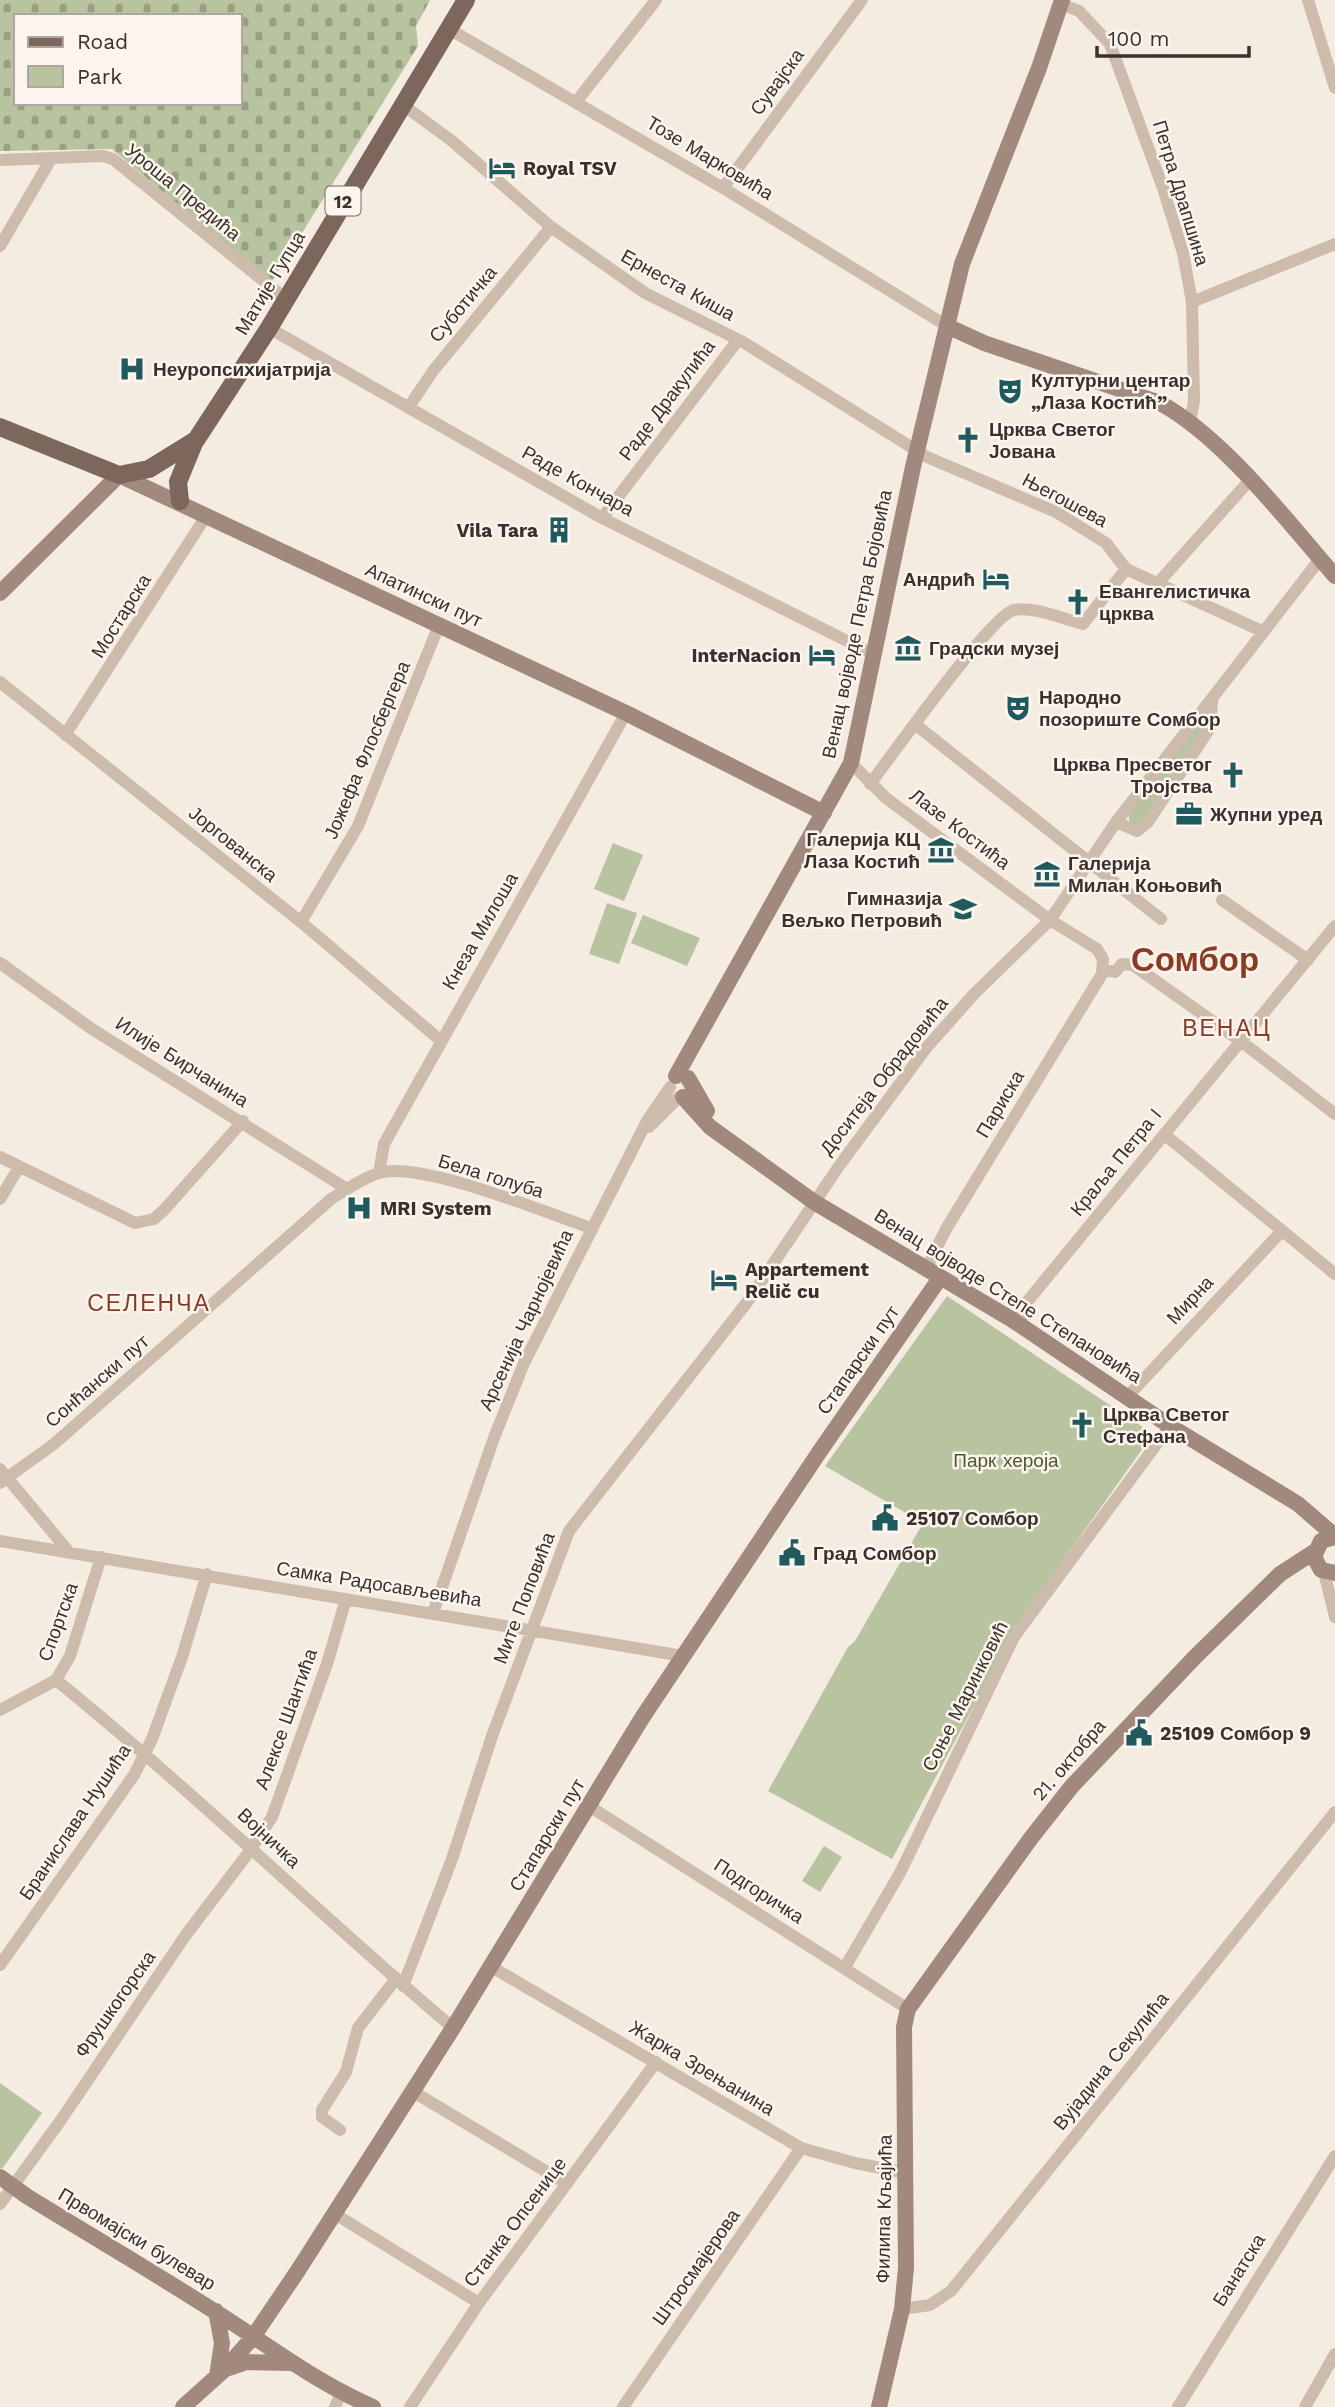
<svg xmlns="http://www.w3.org/2000/svg" width="1335" height="2407" viewBox="0 0 1335 2407" font-family="'Work Sans',sans-serif">
<style>
.cemetery{fill:url(#cemetery-stones);fill-rule:evenodd}
.green{fill:#b8c4a0}
.lines{fill:none;stroke-linecap:round;stroke-linejoin:round}
.street{stroke:#cdbbac;stroke-width:12}
.secondary{stroke:#a18a7d;stroke-width:16}
.primary{stroke:#7d675c;stroke-width:18}
.labels{text-anchor:middle;dominant-baseline:central;stroke-width:5;stroke-linejoin:round;paint-order:stroke}
.shield{fill:#fbf5ee;stroke:#756b66;stroke-width:2}
.shield-label{font-size:18px;font-weight:bold;fill:#3b302b}
.street-label{font-size:19px;fill:#3b302b;stroke:#fbf5ee}
.poi-label{font-size:19px;font-weight:bold;fill:#3b302b;stroke:#fbf5ee;text-anchor:start}
.park-label{font-size:19px;fill:#4a5a2e;stroke:#fbf5ee}
.quarter-label{font-size:23px;letter-spacing:2px;fill:#8c3b22;stroke:#fbf5ee}
.town-label{font-size:33px;font-weight:bold;fill:#8c3b22;stroke:#fbf5ee}
</style>
<defs>
<pattern id="cemetery-stones" width="16" height="16" patternUnits="userSpaceOnUse" patternTransform="scale(1.75)"><rect width="16" height="16" fill="#b8c4a0"/><path d="M2 7V4a2 2 0 0 1 4 0v3zM10 15v-3a2 2 0 0 1 4 0v3z" fill="#97a083"/></pattern>
</defs>
<rect width="100%" height="100%" fill="#f4ebe1"/>
<path class="cemetery" d="M0,0H430L416,26L418,46L271,283L112,149L0,151ZM16,16H240V103H16Z"/>
<path class="green" d="M1198,725H1203L1205,729L1145,822L1137,826L1130,823L1128,813Z
M613,843L643,855L624,901L594,889Z
M607,903L637,913L619,964L589,954Z
M643,915L700,938L687,966L631,943Z
M947,1296L1153,1434L1016,1627L892,1859L768,1791L848,1647L855,1641L923,1523L825,1466Z
M824,1846L842,1857L820,1892L802,1881Z
M0,2083L42,2113L2,2169L0,2168Z"/>
<g class="lines">
<path class="street" d="M1308,0L1335,88
M1061,4L1079,11L1110,44L1163,188L1183,253L1192,302L1194,401L1190,422
M449,29L723,188L947,326
M576,102L656,0
M403,105L452,141L551,227L645,293L743,342L927,457L1056,512L1106,543L1126,569L1262,631
M0,160L103,156L113,159L286,299
M723,188L862,0
M0,246L51,159
M1192,302L1335,244
M269,328L602,518L875,655
M408,408L433,371L551,227
M602,518L738,340
M1158,583L1250,480
M0,682L301,922L440,1040
M916,725L1161,919
M65,735L206,516
M851,763L886,798L1050,920L1097,949L1103,959L1102,974L946,1229L926,1269
M870,784C890,758 992,614 1014,610C1034,606 1063,619 1083,624L1126,569
M1116,822L1137,831L1148,822L1210,728L1212,701
M1222,900L1308,960
M301,922L358,826L439,625
M0,963L92,1029L347,1189
M1103,969L1115,972L1122,964L1133,965L1242,1042L1335,1114
M649,1127L679,1097
M1164,1134L1335,1274
M0,1157L135,1223L154,1219L164,1210L243,1121
M379,1173L384,1144L626,713
M0,1199L19,1167
M1021,1325L1022,1308L1335,926
M1129,1395L1281,1232
M0,1469L69,1552
M0,1483L54,1444L331,1199C346,1190 362,1178 379,1173C420,1160 546,1213 591,1228
M0,1541L683,1656
M1324,1572L1335,1617
M433,1613L495,1435L524,1363L647,1121L670,1087
M56,1680C193,1791 319,1914 453,2028
M0,1710L56,1680L70,1656L101,1557
M589,1806L908,2009
M0,1965L134,1775L152,1739L182,1657L207,1574
M490,1966L801,2148L855,2163L907,2173
M845,1967L900,1873L1014,1637L1170,1426
M403,1986L452,1859L492,1736L569,1531L748,1301L839,1166L927,1047L974,994L1050,920L1116,822L1320,559
M412,2091L567,2184
M340,2130L322,2117V2110L346,2072L358,2028L395,1980
M0,2204L61,2120L185,1936L246,1856L272,1817L327,1664L346,1599
M335,2214L479,2303
M902,2309L930,2305L951,2291L1335,1812
M335,2407L341,2393
M410,2407L479,2303L656,2062
M623,2407L801,2148
M1178,2407L1335,2156
M1305,2407L1335,2354"/>
<path class="secondary" d="M947,326L984,343L1160,403C1223,437 1288,522 1335,576
M0,593L119,475L626,713L824,813
M676,1076L851,763L913,467L962,264L1039,68L1062,0
M688,1078L707,1111
M683,1097L710,1127L814,1202L1011,1319L1170,1426L1298,1504L1335,1536
M1335,1537L1321,1541L1314,1557L1321,1570L1335,1573
M0,2177L28,2197C90,2235 153,2272 214,2311C267,2344 315,2382 373,2407
M216,2311L222,2343L217,2376
M226,2369L247,2362L290,2363
M183,2407L224,2370L253,2337L297,2272L453,2028L642,1718L820,1451L940,1278
M879,2407L902,2309L906,2268L904,2027L908,2009L1031,1838L1072,1786L1196,1656L1280,1574L1314,1552"/>
<path class="primary" d="M0,427L119,475L149,469L196,440L269,328L466,0
M180,501L178,482L194,443"/>
</g>
<defs>
<g id="hotel-bare" transform="scale(2.1)"><path d="M-6-4.5h1.5V1H6V5H4.5V3h-9V5H-6ZM-4 0a1.8 1.8 0 1 1 3.6 0ZM.5 0V-2.5h3Q6-2.5 6 0Z" fill="#1f5a5e" stroke="#fbf5ee" stroke-width="2.5" paint-order="stroke"/></g>
<g id="hospital-bare" transform="scale(2.1)"><path d="M-5-5h3v3.5h4V-5h3V5h-3V1.5h-4V5h-3Z" fill="#1f5a5e" stroke="#fbf5ee" stroke-width="2.5" paint-order="stroke"/></g>
<g id="theatre-bare" transform="scale(2.1)"><path d="M-5-5.5Q0-4 5-5.5V0Q5 5 0 6Q-5 5-5 0ZM-3.3-2.5H-1v1.5H-3.3ZM1-2.5H3.3v1.5H1ZM-2.8 1Q0 5.5 2.8 1Z" fill="#1f5a5e" stroke="#fbf5ee" stroke-width="2.5" paint-order="stroke"/></g>
<g id="church-bare" transform="scale(2.1)"><path d="M-1.2-6h2.4v3.5h3.3v2.4h-3.3V6h-2.4V-.1h-3.3v-2.4h3.3Z" fill="#1f5a5e" stroke="#fbf5ee" stroke-width="2.5" paint-order="stroke"/></g>
<g id="building-bare" transform="scale(2.1)"><path d="M-4-6H4V6H1V3H-1V6H-4ZM-2.5-4.3h1.7v1.8h-1.7ZM.8-4.3h1.7v1.8H.8ZM-2.5-1h1.7V.8h-1.7ZM.8-1h1.7V.8H.8Z" fill="#1f5a5e" stroke="#fbf5ee" stroke-width="2.5" paint-order="stroke"/></g>
<g id="museum-bare" transform="scale(2.1)"><path d="M0-6L6-3V-2H-6V-3ZM-5-1h2V3h-2ZM-1-1h2V3h-2ZM3-1h2V3H3ZM-6 4H6V6H-6Z" fill="#1f5a5e" stroke="#fbf5ee" stroke-width="2.5" paint-order="stroke"/></g>
<g id="office-bare" transform="scale(2.1)"><path d="M-6-3h4V-5.5h4V-3h4V5H-6ZM-1-4.5V-3h2v-1.5ZM-6 0V1H6V0Z" fill="#1f5a5e" stroke="#fbf5ee" stroke-width="2.5" paint-order="stroke"/></g>
<g id="school-bare" transform="scale(2.1)"><path d="M0-5L7-2L0 1L-7-2ZM-4 1L0 2.5L4 1V4Q0 6-4 4Z" fill="#1f5a5e" stroke="#fbf5ee" stroke-width="2.5" paint-order="stroke"/></g>
<g id="civic-bare" transform="scale(2.1)"><path d="M-.6-6.5H3V-4.5H.6V-3L4-1V1h2V6H-6V1h2V-1L-.6-3ZM-1.2 2.5V6h2.4V2.5Z" fill="#1f5a5e" stroke="#fbf5ee" stroke-width="2.5" paint-order="stroke"/></g>
</defs>
<g fill-rule="evenodd">
<use href="#hotel-bare" x="502" y="168"/>
<use href="#hospital-bare" x="132" y="369"/>
<use href="#theatre-bare" x="1010" y="391"/>
<use href="#church-bare" x="968" y="440"/>
<use href="#building-bare" x="559" y="530"/>
<use href="#hotel-bare" x="996" y="579"/>
<use href="#church-bare" x="1078" y="602"/>
<use href="#museum-bare" x="908" y="648"/>
<use href="#hotel-bare" x="822" y="655"/>
<use href="#theatre-bare" x="1018" y="708"/>
<use href="#church-bare" x="1233" y="775"/>
<use href="#office-bare" x="1189" y="814"/>
<use href="#museum-bare" x="941" y="850"/>
<use href="#museum-bare" x="1047" y="874"/>
<use href="#school-bare" x="963" y="909"/>
<use href="#hospital-bare" x="359" y="1208"/>
<use href="#hotel-bare" x="724" y="1280"/>
<use href="#church-bare" x="1082" y="1425"/>
<use href="#civic-bare" x="885" y="1518"/>
<use href="#civic-bare" x="792" y="1553"/>
<use href="#civic-bare" x="1139" y="1733"/>
</g>
<g class="labels">
<rect class="shield" x="325.5" y="186.5" width="35" height="29" rx="5"/>
<g class="shield-label">
<text x="343" y="201">12</text>
</g>
<g class="street-label">
<text transform="translate(777 82) rotate(-54)">Сувајска</text>
<text transform="translate(710 158) rotate(31)">Тозе Марковића</text>
<text transform="translate(183 192) rotate(39)">Уроша Предића</text>
<text transform="translate(1181 193) rotate(73)">Петра Драпшина</text>
<text transform="translate(270 283) rotate(-59)">Матије Гупца</text>
<text transform="translate(678 285) rotate(29)">Ернеста Киша</text>
<text transform="translate(463 304) rotate(-50)">Суботичка</text>
<text transform="translate(667 400) rotate(-53)">Раде Дракулића</text>
<text transform="translate(578 481) rotate(29)">Раде Кончара</text>
<text transform="translate(1065 500) rotate(28)">Његошева</text>
<text transform="translate(424 595) rotate(25)">Апатински пут</text>
<text transform="translate(121 616) rotate(-58)">Мостарска</text>
<text transform="translate(857 624) rotate(-78)">Венац војводе Петра Бојовића</text>
<text transform="translate(367 750) rotate(-67)">Јожефа Флосбергера</text>
<text transform="translate(960 829) rotate(37)">Лазе Костића</text>
<text transform="translate(233 844) rotate(39)">Јоргованска</text>
<text transform="translate(480 931) rotate(-60)">Кнеза Милоша</text>
<text transform="translate(182 1062) rotate(32)">Илије Бирчанина</text>
<text transform="translate(884 1076) rotate(-52)">Доситеја Обрадовића</text>
<text transform="translate(1000 1104) rotate(-59)">Париска</text>
<text transform="translate(1116 1162) rotate(-51)">Краља Петра I</text>
<text transform="translate(491 1176) rotate(17)">Бела голуба</text>
<text transform="translate(1008 1296) rotate(32)">Венац војводе Степе Степановића</text>
<text transform="translate(1190 1300) rotate(-47)">Мирна</text>
<text transform="translate(526 1320) rotate(-65)">Арсенија Чарнојевића</text>
<text transform="translate(858 1360) rotate(-55)">Стапарски пут</text>
<text transform="translate(97 1381) rotate(-41)">Сонћански пут</text>
<text transform="translate(379 1584) rotate(9)">Самка Радосављевића</text>
<text transform="translate(524 1598) rotate(-69)">Мите Поповића</text>
<text transform="translate(58 1622) rotate(-70)">Спортска</text>
<text transform="translate(965 1696) rotate(-63)">Соње Маринковић</text>
<text transform="translate(286 1719) rotate(-70)">Алексе Шантића</text>
<text transform="translate(1069 1760) rotate(-49)">21. октобра</text>
<text transform="translate(75 1822) rotate(-56)">Бранислава Нушића</text>
<text transform="translate(547 1835) rotate(-59)">Стапарски пут</text>
<text transform="translate(269 1838) rotate(43)">Војничка</text>
<text transform="translate(759 1891) rotate(33)">Подгоричка</text>
<text transform="translate(115 2004) rotate(-55)">Фрушкогорска</text>
<text transform="translate(1111 2061) rotate(-51)">Вујадина Секулића</text>
<text transform="translate(702 2068) rotate(31)">Жарка Зрењанина</text>
<text transform="translate(884 2209) rotate(-89)">Филипа Кљајића</text>
<text transform="translate(515 2222) rotate(-53)">Станка Опсенице</text>
<text transform="translate(137 2239) rotate(31)">Првомајски булевар</text>
<text transform="translate(696 2267) rotate(-55)">Штросмајерова</text>
<text transform="translate(1239 2270) rotate(-58)">Банатска</text>
</g>
<g class="poi-label">
<text x="523" y="168">Royal TSV</text>
<text x="153" y="369">Неуропсихијатрија</text>
<text x="1031" y="380">Културни центар<tspan x="1031" dy="22">„Лаза Костић”</tspan></text>
<text x="989" y="429">Црква Светог<tspan x="989" dy="22">Јована</tspan></text>
<text x="538" y="530" text-anchor="end">Vila Tara</text>
<text x="975" y="579" text-anchor="end">Андрић</text>
<text x="1099" y="591">Евангелистичка<tspan x="1099" dy="22">црква</tspan></text>
<text x="929" y="648">Градски музеј</text>
<text x="801" y="655" text-anchor="end">InterNacion</text>
<text x="1039" y="697">Народно<tspan x="1039" dy="22">позориште Сомбор</tspan></text>
<text x="1212" y="764" text-anchor="end">Црква Пресветог<tspan x="1212" dy="22">Тројства</tspan></text>
<text x="1210" y="814">Жупни уред</text>
<text x="920" y="839" text-anchor="end">Галерија КЦ<tspan x="920" dy="22">Лаза Костић</tspan></text>
<text x="1068" y="863">Галерија<tspan x="1068" dy="22">Милан Коњовић</tspan></text>
<text x="942" y="898" text-anchor="end">Гимназија<tspan x="942" dy="22">Вељко Петровић</tspan></text>
<text x="380" y="1208">MRI System</text>
<text x="745" y="1269">Appartement<tspan x="745" dy="22">Relič cu</tspan></text>
<text x="1103" y="1414">Црква Светог<tspan x="1103" dy="22">Стефана</tspan></text>
<text x="906" y="1518">25107 Сомбор</text>
<text x="813" y="1553">Град Сомбор</text>
<text x="1160" y="1733">25109 Сомбор 9</text>
</g>
<g class="park-label">
<text x="1006" y="1460">Парк хероја</text>
</g>
<g class="quarter-label">
<text x="1227" y="1028">ВЕНАЦ</text>
<text x="149" y="1303">СЕЛЕНЧА</text>
</g>
<g class="town-label">
<text x="1195" y="959">Сомбор</text>
</g>
</g>
<rect x="14" y="14" width="228" height="91" fill="#fbf5ee" stroke="#aea6a0" stroke-width="2"/>
<rect x="28" y="37" width="35" height="10" fill="#7d675c" stroke="#aea6a0" stroke-width="2"/>
<text x="77" y="49" font-size="21" fill="#3b302b">Road</text>
<rect x="28" y="66" width="35" height="21" fill="#b8c4a0" stroke="#aea6a0" stroke-width="2"/>
<text x="77" y="84" font-size="21" fill="#3b302b">Park</text>
<path d="M1097 46v10h152v-10" fill="none" stroke="#3b302b" stroke-width="3.5"/>
<text x="1108" y="46" font-size="21" fill="#3b302b" stroke="#fbf5ee" stroke-width="5" paint-order="stroke">100 m</text>
</svg>
